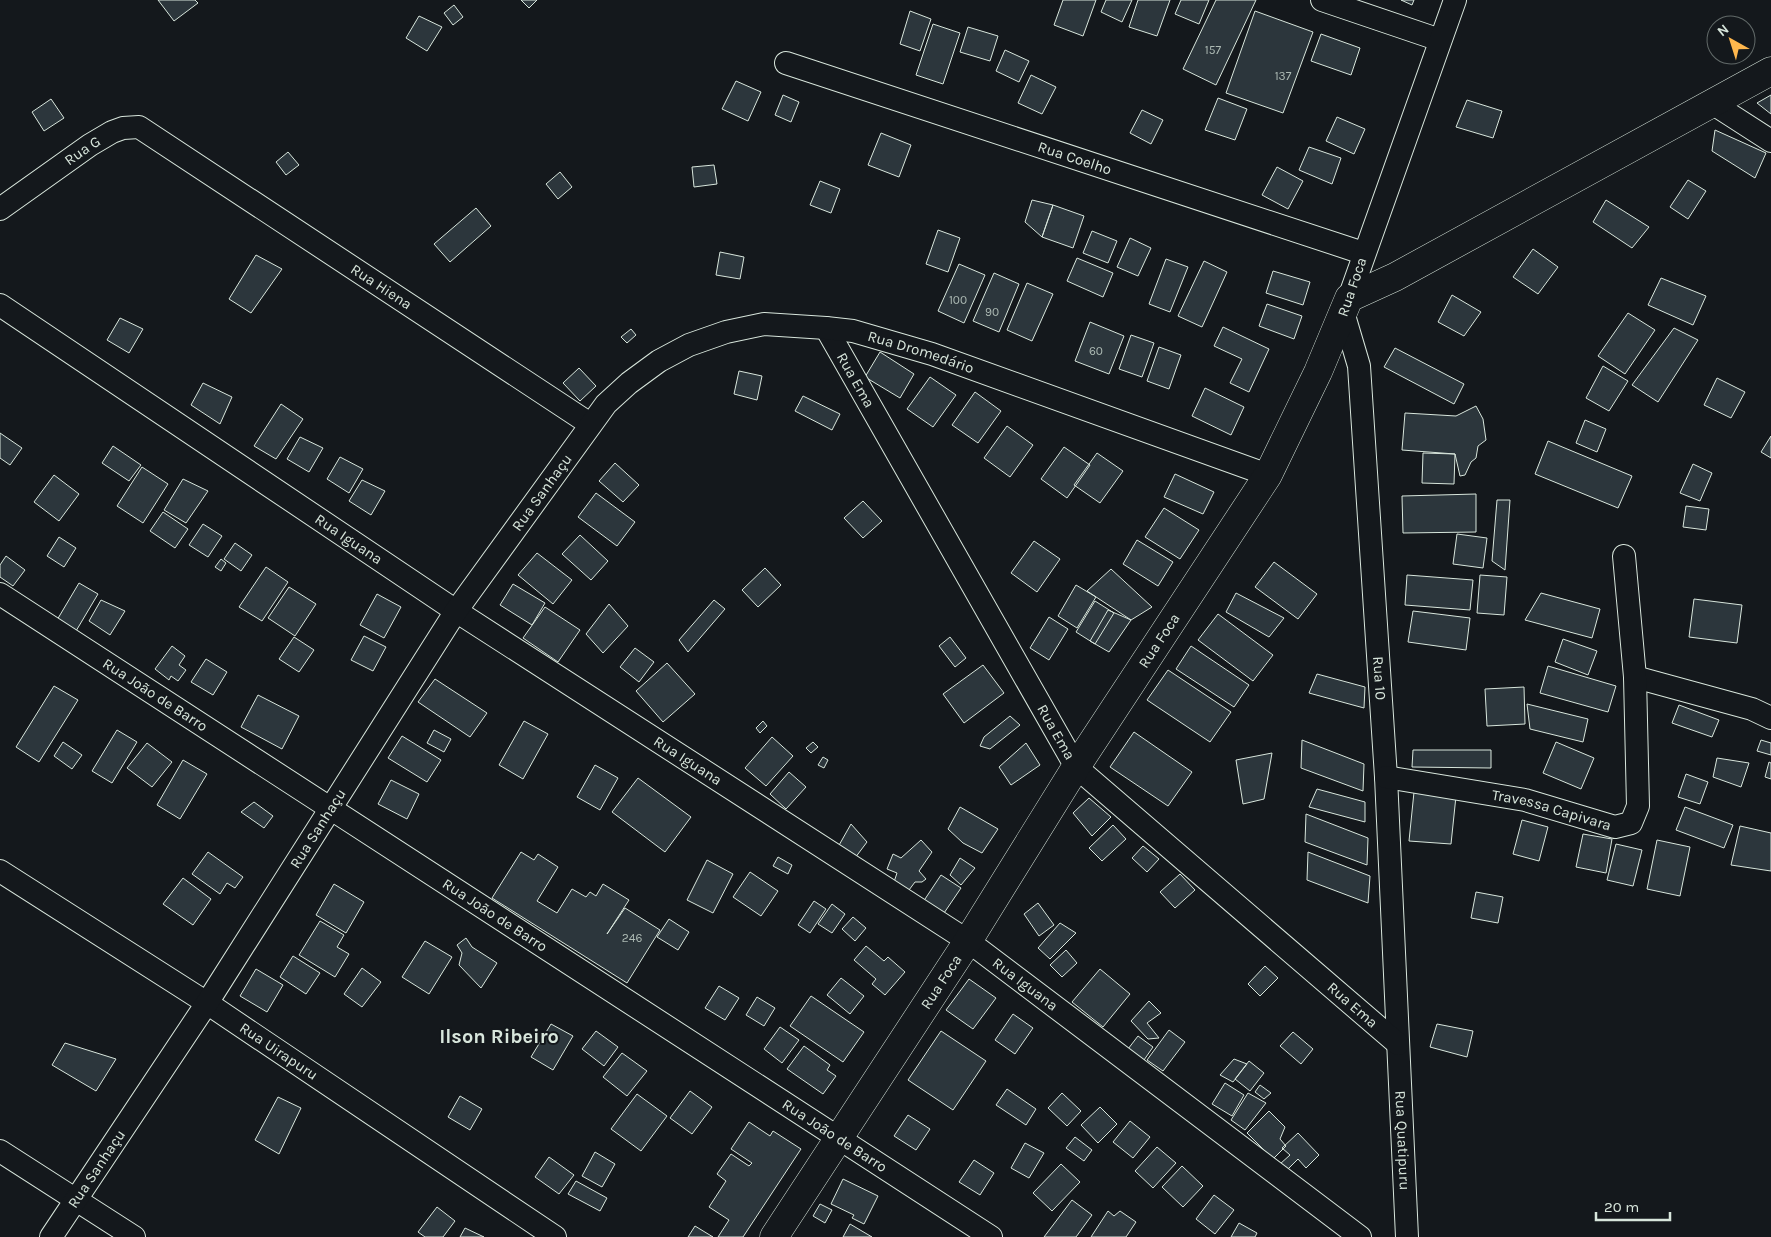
<svg xmlns="http://www.w3.org/2000/svg" width="1771" height="1237" viewBox="0 0 1771 1237" font-family="Karla,sans-serif">
<style>
.building{fill:#2c363c;stroke:#d8e6dc}
.lines{fill:none;stroke-linecap:round;stroke-linejoin:round}
.street-casing{stroke:#d8e6dc;stroke-width:24}
.secondary-casing{stroke:#d8e6dc;stroke-width:29}
.street{stroke:#14181c;stroke-width:22}
.secondary{stroke:#14181c;stroke-width:28}
.labels{text-anchor:middle;dominant-baseline:central;stroke-width:4;stroke-linejoin:round;paint-order:stroke}
.number-label{font-size:12px;fill:#adbab4}
.street-label{font-size:15px;fill:#d8e6dc;stroke:#14181c}
.district-label{font-size:20px;font-weight:bold;fill:#d8e6dc;stroke:#14181c}
</style>
<rect width="100%" height="100%" fill="#14181c"/>
<path class="building" d="M158,0H195L198,3L174,21Z
M521,0H537L529,8Z
M1063,0H1096L1083,36L1054,25Z
M1106,0H1132L1122,22L1101,12Z
M1138,0H1170L1157,36L1129,27Z
M1181,0H1209L1199,24L1175,14Z
M1216,0H1256L1216,85L1183,69Z
M1401,0H1414L1412,5Z
M454,5L463,17L453,25L444,13Z
M910,11L931,19L920,51L900,44Z
M1255,11L1313,32L1283,113L1226,93Z
M419,16L442,27L427,51L406,38Z
M933,24L960,33L943,84L916,75Z
M968,27L998,36L990,61L960,52Z
M1321,34L1360,48L1351,75L1311,61Z
M1005,50L1029,61L1019,82L996,71Z
M1031,75L1056,87L1042,114L1018,103Z
M736,81L761,92L748,121L722,109Z
M783,95L799,102L791,122L775,115Z
M1771,95V114L1757,103Z
M1218,98L1247,109L1235,140L1205,130Z
M51,99L64,118L44,131L32,112Z
M1467,100L1502,111L1493,138L1456,127Z
M1142,110L1163,120L1151,144L1130,133Z
M1337,117L1365,129L1354,154L1326,141Z
M1715,130L1766,153L1755,178L1712,151Z
M881,133L911,145L899,177L868,165Z
M1309,147L1341,158L1332,184L1299,170Z
M288,152L299,165L286,175L276,162Z
M714,165L717,184L694,187L692,167Z
M1277,167L1303,181L1288,209L1262,195Z
M560,172L572,187L558,199L546,184Z
M1688,180L1706,191L1688,219L1670,207Z
M820,181L840,189L831,213L810,205Z
M1032,200L1053,205L1042,237L1025,222Z
M1606,200L1649,227L1632,248L1593,222Z
M1053,205L1084,216L1073,248L1042,237Z
M476,208L491,226L450,262L434,244Z
M938,230L960,238L948,272L926,264Z
M1092,231L1117,241L1108,263L1083,253Z
M1130,238L1151,248L1138,276L1117,267Z
M1533,249L1558,267L1538,294L1513,277Z
M720,252L744,257L740,279L716,275Z
M256,255L282,269L251,313L229,299Z
M1077,258L1113,273L1103,297L1067,281Z
M1166,259L1188,267L1170,312L1149,304Z
M1204,261L1227,272L1202,327L1178,316Z
M959,264L985,275L964,323L938,311Z
M1273,271L1310,282L1303,305L1266,293Z
M994,273L1019,284L999,332L973,321Z
M1661,278L1706,296L1693,325L1648,305Z
M1027,283L1053,294L1032,341L1007,330Z
M1452,295L1481,312L1464,336L1438,322Z
M1267,304L1302,316L1294,339L1259,326Z
M1628,313L1655,330L1625,374L1598,356Z
M120,318L143,329L129,353L107,340Z
M1090,322L1124,336L1109,374L1075,361Z
M1223,327L1269,349L1249,392L1230,383L1242,359L1214,346Z
M1674,328L1698,340L1658,402L1632,385Z
M631,329L636,335L627,343L621,337Z
M1131,335L1154,343L1142,377L1119,369Z
M1159,347L1181,355L1169,389L1147,381Z
M1395,348L1464,384L1454,404L1384,367Z
M880,352L914,374L900,398L865,377Z
M1603,366L1628,381L1609,411L1586,398Z
M579,368L596,386L580,401L563,383Z
M739,371L762,376L757,400L734,394Z
M930,377L956,395L933,427L907,409Z
M1717,378L1745,392L1731,418L1704,405Z
M203,383L232,397L220,424L191,405Z
M1205,388L1244,407L1231,435L1192,416Z
M975,392L1001,411L978,443L952,425Z
M803,396L840,414L832,430L795,411Z
M281,404L303,419L276,459L254,446Z
M1476,406L1483,419L1486,440L1478,446L1476,458L1471,462L1465,475L1460,476L1455,454L1402,450L1405,413L1456,416Z
M1585,420L1606,429L1597,452L1576,443Z
M1007,426L1033,445L1010,477L984,458Z
M0,433L22,448L10,465L0,458Z
M1771,436V458L1761,452Z
M300,437L323,448L309,472L287,459Z
M1548,441L1632,476L1618,508L1535,474Z
M113,446L141,465L129,481L102,463Z
M1064,447L1090,465L1067,498L1041,479Z
M1097,453L1123,471L1100,503L1074,485Z
M1423,453L1455,454L1454,484L1422,483Z
M340,457L363,469L349,493L327,479Z
M615,463L639,485L623,502L599,481Z
M1693,464L1712,473L1700,501L1680,493Z
M142,467L168,484L143,523L117,506Z
M1175,474L1214,492L1203,514L1164,497Z
M54,475L79,494L59,521L34,502Z
M183,479L208,491L186,523L164,510Z
M362,480L385,491L371,515L349,501Z
M596,493L635,522L617,546L578,517Z
M1476,494V532L1403,533L1402,496Z
M1497,500H1510L1505,570L1492,561Z
M863,501L882,521L863,538L844,518Z
M1686,506L1709,509L1706,530L1683,527Z
M1164,508L1199,530L1180,559L1145,537Z
M163,512L188,529L175,548L150,531Z
M203,524L222,536L208,557L189,545Z
M1457,534L1487,538L1483,568L1453,564Z
M580,535L608,561L591,580L562,554Z
M59,537L76,548L64,567L47,556Z
M1137,540L1173,562L1158,586L1123,564Z
M1034,541L1060,559L1037,592L1011,573Z
M235,543L252,555L241,571L224,559Z
M537,553L572,580L553,604L518,575Z
M6,556L25,570L13,586L0,577V565Z
M221,559L226,563L221,571L215,567Z
M1274,562L1317,594L1298,619L1255,587Z
M266,567L288,582L262,621L239,607Z
M765,568L781,585L758,607L742,590Z
M1111,569L1152,607L1131,620L1087,591Z
M1407,575L1473,580L1470,610L1405,605Z
M1480,575L1507,577L1504,615L1477,613Z
M79,583L98,594L76,631L57,620Z
M513,584L545,603L532,625L500,605Z
M1076,585L1096,597L1077,628L1058,616Z
M289,587L316,604L295,636L268,618Z
M1236,593L1284,618L1269,637L1226,612Z
M1541,593L1600,609L1592,638L1525,620Z
M377,594L401,607L384,638L360,625Z
M1694,599L1742,605L1737,643L1689,637Z
M101,600L125,611L110,635L89,621Z
M714,600L725,609L688,652L679,640Z
M1095,601L1114,613L1095,644L1076,632Z
M609,604L628,626L603,653L586,634Z
M545,607L580,630L558,662L523,638Z
M1108,610L1131,620L1109,652L1090,641Z
M1413,611L1470,618L1466,650L1408,642Z
M1218,614L1273,655L1253,681L1198,640Z
M1049,617L1068,629L1049,660L1030,648Z
M364,636L386,647L373,671L351,660Z
M294,637L314,650L299,672L279,659Z
M950,637L966,658L955,667L939,646Z
M1563,639L1597,651L1588,675L1555,662Z
M172,646L185,656L179,665L186,670L178,681L171,676L169,680L155,669Z
M1191,646L1249,685L1234,707L1176,669Z
M635,648L654,662L639,682L620,667Z
M206,659L227,672L213,695L191,682Z
M667,663L695,694L663,722L636,691Z
M983,665L1004,693L964,723L943,694Z
M1548,666L1616,686L1608,712L1540,693Z
M1168,670L1231,712L1210,742L1147,700Z
M1317,674L1365,687L1364,708L1309,693Z
M435,679L487,713L470,737L418,702Z
M54,686L78,700L39,762L16,747Z
M1524,687L1525,724L1487,726L1485,689Z
M258,695L299,716L282,749L241,727Z
M1527,704L1588,719L1583,742L1530,729Z
M1679,705L1719,720L1712,737L1672,723Z
M1010,716L1020,725L990,749L980,746L984,737Z
M524,721L548,734L523,779L499,765Z
M763,721L767,726L760,733L756,728Z
M117,730L137,742L112,783L92,771Z
M434,730L451,739L444,752L427,743Z
M1134,732L1192,772L1168,806L1110,767Z
M402,736L441,760L427,782L388,758Z
M772,737L793,756L766,786L745,768Z
M1302,740L1364,764L1363,791L1301,768Z
M1761,740L1771,743V755L1757,751Z
M63,742L82,755L72,769L54,756Z
M813,742L818,747L811,753L806,748Z
M1556,742L1594,758L1581,789L1543,773Z
M147,743L172,762L152,787L127,768Z
M1026,743L1040,765L1011,785L999,767Z
M1413,750H1491V768L1412,767Z
M1272,753L1264,799L1243,804L1236,760Z
M823,757L828,760L824,768L818,765Z
M1717,758L1749,763L1741,787L1713,777Z
M183,760L207,774L180,819L157,805Z
M1769,762L1771,763V779L1765,777Z
M595,765L618,778L600,810L577,797Z
M789,772L806,787L786,809L770,794Z
M1686,774L1708,782L1700,804L1678,797Z
M638,778L691,817L665,852L612,812Z
M391,780L419,794L407,819L378,804Z
M1317,789L1365,802V822L1309,807Z
M1414,792L1456,796L1451,844L1409,841Z
M1089,798L1111,817L1092,836L1073,813Z
M254,802L273,816L264,828L241,812Z
M960,807L998,829L982,853L963,843L948,829Z
M1685,807L1733,825L1724,848L1676,830Z
M1306,814L1368,838L1367,865L1305,842Z
M1522,820L1548,827L1539,861L1513,854Z
M851,824L867,842L855,858L838,847Z
M1113,825L1126,839L1102,861L1089,848Z
M1740,826L1771,833V871L1731,865Z
M1583,834L1612,839L1606,873L1576,867Z
M921,840L932,852L919,871L926,879L922,882H915L906,894L893,885L897,873L887,869L893,854L901,858Z
M1657,840L1690,847L1680,896L1647,889Z
M1616,844L1642,850L1633,886L1607,880Z
M1143,846L1159,859L1147,872L1132,858Z
M208,852L243,877L235,888L227,883L220,894L192,874Z
M521,852L534,860L538,854L558,867L537,901L557,913L572,889L586,897L590,892L596,896L603,884L629,900L607,934L625,908L660,930L627,983L492,898Z
M1308,852L1370,876L1368,903L1307,880Z
M778,857L792,865L788,874L773,866Z
M960,858L975,868L961,885L950,875Z
M707,860L733,874L713,913L687,900Z
M750,872L778,891L761,916L733,897Z
M1180,874L1195,890L1175,908L1160,892Z
M941,875L961,888L942,916L923,902Z
M183,878L211,899L193,925L163,904Z
M334,884L364,902L346,933L316,915Z
M1476,892L1503,897L1498,923L1471,918Z
M814,901L826,909L810,933L798,925Z
M1038,903L1054,925L1039,936L1024,914Z
M832,904L845,914L832,933L818,924Z
M853,917L866,928L855,941L842,929Z
M669,919L689,932L678,950L657,937Z
M320,921L344,935L337,947L349,954L335,977L299,955Z
M1060,923L1076,933L1050,959L1038,948Z
M466,938L472,947L497,963L481,988L459,965L462,953L457,945Z
M425,941L452,957L429,994L402,977Z
M866,946L884,961L888,957L905,972L885,995L872,984L876,979L854,960Z
M1066,950L1077,963L1062,977L1050,965Z
M293,956L320,973L306,994L280,977Z
M1265,966L1278,978L1260,996L1248,984Z
M362,968L381,982L362,1007L344,994Z
M256,969L283,985L267,1012L240,996Z
M1100,969L1130,994L1103,1027L1072,1002Z
M841,978L864,996L850,1014L827,995Z
M969,979L996,998L973,1029L946,1010Z
M719,986L739,998L725,1020L705,1008Z
M811,996L864,1032L843,1062L790,1026Z
M757,997L775,1008L764,1026L746,1015Z
M1149,1001L1161,1013L1147,1023L1159,1038L1148,1039L1131,1021Z
M1013,1014L1033,1028L1015,1054L995,1040Z
M551,1024L573,1036L553,1070L531,1057Z
M1437,1024L1473,1031L1467,1057L1430,1047Z
M780,1027L799,1040L782,1063L764,1049Z
M1169,1030L1185,1042L1163,1071L1147,1060Z
M596,1031L618,1047L604,1066L582,1049Z
M941,1031L986,1061L953,1110L908,1080Z
M1293,1032L1313,1049L1301,1064L1280,1046Z
M1138,1036L1153,1047L1144,1060L1128,1049Z
M65,1043L116,1059L96,1091L52,1065Z
M804,1046L830,1065L827,1070L836,1076L823,1094L787,1069Z
M622,1053L647,1071L627,1096L603,1077Z
M1234,1059L1247,1064L1233,1082L1220,1075Z
M1249,1061L1264,1073L1250,1091L1235,1079Z
M1225,1083L1244,1095L1232,1116L1212,1104Z
M1260,1085L1271,1093L1264,1099L1255,1092Z
M1007,1089L1036,1109L1026,1125L996,1105Z
M690,1091L712,1107L692,1134L670,1118Z
M1062,1093L1081,1111L1067,1126L1048,1108Z
M1248,1093L1266,1103L1245,1130L1231,1120Z
M637,1094L667,1116L641,1151L611,1129Z
M460,1096L482,1109L470,1130L448,1117Z
M278,1097L301,1108L279,1154L255,1140Z
M1100,1107L1117,1124L1098,1143L1081,1125Z
M1269,1111L1285,1127L1280,1139L1286,1146L1273,1159L1247,1133Z
M908,1115L930,1129L916,1150L894,1136Z
M1130,1121L1150,1137L1133,1158L1113,1142Z
M749,1122L770,1136L773,1131L801,1149L743,1237H718L729,1220L709,1207L726,1181L717,1174L731,1154L749,1166L752,1163L731,1149Z
M1298,1133L1319,1155L1306,1168L1298,1159L1287,1170L1280,1164L1290,1155L1282,1148Z
M1075,1137L1092,1150L1084,1161L1066,1148Z
M1025,1143L1044,1153L1029,1178L1011,1168Z
M1157,1147L1176,1163L1153,1188L1135,1171Z
M595,1152L615,1164L602,1187L582,1176Z
M549,1157L574,1175L559,1194L535,1177Z
M974,1160L994,1173L980,1195L959,1182Z
M1061,1164L1080,1182L1052,1211L1033,1193Z
M1182,1166L1203,1186L1183,1207L1162,1187Z
M843,1179L878,1196L864,1224L852,1218L854,1215L831,1204Z
M576,1181L607,1198L600,1211L568,1194Z
M1214,1195L1234,1210L1215,1234L1196,1219Z
M1072,1200L1092,1215L1076,1237H1044Z
M820,1204L832,1210L825,1223L813,1216Z
M437,1207L455,1221L443,1237H425L418,1232Z
M1108,1211L1114,1216L1120,1211L1136,1222L1126,1237H1091Z
M1239,1223L1257,1233L1255,1237H1231Z
M850,1224L872,1237H843Z
M695,1226L713,1237H688Z
M465,1228L484,1237H460Z"/>
<g class="lines">
<g class="street-casing">
<g id="street">
<path d="M1322,0L1440,40"/>
<path id="s1" d="M786,63L1363,253"/>
<path d="M1712,103L1771,141"/>
<path id="s2" d="M0,209L90,145L112,132L123,128L139,127L590,424"/>
<path d="M1349,298L1455,0"/>
<path id="s3" d="M0,305L456,611L968,941L1360,1237"/>
<path id="s4" d="M1343,312L1359,366L1386,777L1407,1237"/>
<path id="s5" d="M826,328L1076,767L1398,1044"/>
<path id="s6" d="M0,594L991,1237"/>
<path d="M1635,677L1752,709L1771,718"/>
<path id="s7" d="M1386,777L1525,800L1615,827L1631,823L1638,806L1635,677L1624,556"/>
<path id="s8" d="M0,871L207,1003L555,1237"/>
<path d="M0,1151L134,1237"/>
<path id="s9" d="M51,1237L207,1003L456,611L606,404L629,383L659,361L689,345L726,332L764,324L826,328L853,331L932,354L1268,475"/>
</g>
</g>
<g class="secondary-casing">
<g id="secondary">
<path id="s10" d="M774,1237L968,941L1076,767L1268,475L1318,372L1349,298L1395,277L1771,71"/>
</g>
</g>
<use href="#street" class="street"/>
<use href="#secondary" class="secondary"/>
</g>
<g class="labels">
<g class="number-label">
<text x="1213" y="50">157</text>
<text x="1283" y="76">137</text>
<text x="958" y="300">100</text>
<text x="992" y="312">90</text>
<text x="1096" y="351">60</text>
<text x="632" y="938">246</text>
</g>
<g class="street-label">
<text stroke="none"><textPath href="#s2" startOffset="101">Rua G</textPath></text>
<text stroke="none"><textPath href="#s1" startOffset="304">Rua Coelho</textPath></text>
<text stroke="none"><textPath href="#s2" startOffset="454">Rua Hiena</textPath></text>
<text transform="translate(1352 287) rotate(-71)">Rua Foca</text>
<text stroke="none"><textPath href="#s9" startOffset="1342">Rua Dromedário</textPath></text>
<text stroke="none"><textPath href="#s5" startOffset="60">Rua Ema</textPath></text>
<text stroke="none"><textPath href="#s9" startOffset="892">Rua Sanhaçu</textPath></text>
<text stroke="none"><textPath href="#s3" startOffset="420">Rua Iguana</textPath></text>
<text stroke="none"><textPath href="#s10" startOffset="710">Rua Foca</textPath></text>
<text stroke="none"><textPath href="#s4" startOffset="369">Rua 10</textPath></text>
<text stroke="none"><textPath href="#s6" startOffset="185">Rua João de Barro</textPath></text>
<text stroke="none"><textPath href="#s5" startOffset="465">Rua Ema</textPath></text>
<text stroke="none"><textPath href="#s3" startOffset="825">Rua Iguana</textPath></text>
<text stroke="none"><textPath href="#s7" startOffset="169">Travessa Capivara</textPath></text>
<text stroke="none"><textPath href="#s9" startOffset="488">Rua Sanhaçu</textPath></text>
<text stroke="none"><textPath href="#s6" startOffset="590">Rua João de Barro</textPath></text>
<text stroke="none"><textPath href="#s10" startOffset="305">Rua Foca</textPath></text>
<text stroke="none"><textPath href="#s3" startOffset="1230">Rua Iguana</textPath></text>
<text stroke="none"><textPath href="#s5" startOffset="870">Rua Ema</textPath></text>
<text stroke="none"><textPath href="#s8" startOffset="332">Rua Uirapuru</textPath></text>
<text stroke="none"><textPath href="#s6" startOffset="995">Rua João de Barro</textPath></text>
<text stroke="none"><textPath href="#s4" startOffset="832">Rua Quatipuru</textPath></text>
<text stroke="none"><textPath href="#s9" startOffset="82">Rua Sanhaçu</textPath></text>
</g>
<g class="district-label">
<text x="499" y="1036">Ilson Ribeiro</text>
</g>
</g>
<g transform="translate(1731 40) rotate(321)"><circle r="24" fill="#14181c" stroke="#626a69"/>
<path d="M0-4L9 19L0 12L-9 19Z" fill="#ffb74d"/>
<text y="-8" font-size="14" font-weight="bold" text-anchor="middle" fill="#d8e6dc">N</text>
</g>
<path d="M1596 1212v8h74v-8" fill="none" stroke="#d8e6dc" stroke-width="2.5"/>
<text x="1604" y="1212" font-size="15" fill="#d8e6dc" stroke="#14181c" stroke-width="4" paint-order="stroke">20 m</text>
</svg>
